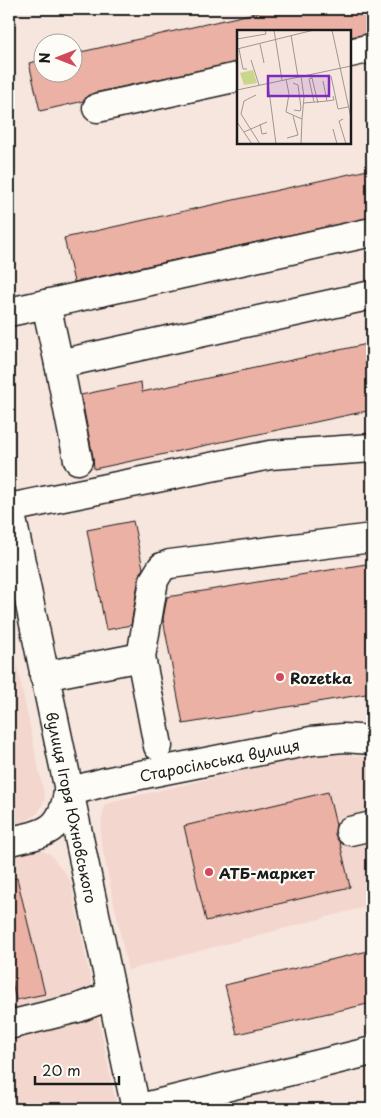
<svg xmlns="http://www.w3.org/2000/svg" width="381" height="1118" viewBox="0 0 381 1118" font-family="'Playpen Sans',sans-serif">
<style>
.built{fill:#f3d6cd}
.building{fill:#eab1a4;stroke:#1c1c1c}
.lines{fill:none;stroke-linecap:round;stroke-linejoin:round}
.minor-casing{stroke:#1c1c1c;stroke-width:31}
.minor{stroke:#fdfcf7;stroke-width:28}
.poi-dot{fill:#d1495b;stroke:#fdfcf7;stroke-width:2}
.labels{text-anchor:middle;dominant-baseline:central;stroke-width:4.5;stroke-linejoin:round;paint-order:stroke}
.poi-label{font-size:15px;font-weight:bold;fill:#1c1c1c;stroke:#fdfcf7;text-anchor:start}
.street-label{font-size:15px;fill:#1c1c1c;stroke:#fdfcf7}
.inset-road{fill:none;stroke:#9f9590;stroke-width:1}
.view{fill:#7b2cbf;fill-opacity:0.15;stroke:#7b2cbf;stroke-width:2.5}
.inset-edge{fill:none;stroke:#1c1c1c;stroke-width:2.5}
</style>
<rect width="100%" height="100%" fill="#f7e6de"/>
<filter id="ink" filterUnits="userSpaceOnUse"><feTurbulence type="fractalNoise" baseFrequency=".02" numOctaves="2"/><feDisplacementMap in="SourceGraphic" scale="10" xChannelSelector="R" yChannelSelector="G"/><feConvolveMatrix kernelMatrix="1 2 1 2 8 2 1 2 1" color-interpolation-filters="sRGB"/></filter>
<g filter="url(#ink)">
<path class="built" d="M9,627L45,799L38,813L16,827L9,829Z
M325,752L372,758V905L128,970L100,836L104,805L127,798Z
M34,848L50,854L70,880L117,1109H9V854Z"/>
<path class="building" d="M273,9H372V33L350,37V31H238V62L94,93L87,96L84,101L40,111L29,63L42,60V72H72V54Z
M372,169V217L74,282L64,238Z
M372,343V410L94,469L93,457L81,395L141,382L142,392Z
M133,521L143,568L139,577L131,625L106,630L87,530Z
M372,563V693L183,724L163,619L167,597Z
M328,792L336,825L335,834L340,843L350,887L206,921L184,826Z
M17,878L45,994L16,1000L9,970V879Z
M372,950V1003L237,1034L225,985Z"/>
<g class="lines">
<g class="minor-casing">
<g id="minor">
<path d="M350,53L372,48"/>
<path d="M97,108L238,77"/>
<path d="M46,304L372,232"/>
<path d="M9,312L46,304L59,364L372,295"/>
<path d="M59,364L78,460"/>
<path id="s1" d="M9,505L136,1109"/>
<path d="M9,508L270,455L372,448"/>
<path d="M141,657L154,580L162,567L170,564L372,538"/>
<path d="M44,676L141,657L158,746"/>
<path id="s2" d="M68,792L105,782L311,741L343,738L372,740"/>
<path d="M350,831L372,826"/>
<path d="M9,841C44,834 62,832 68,792"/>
<path d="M9,1025L78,1008L112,995"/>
<path d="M136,1109L372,1051"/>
</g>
</g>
<use href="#minor" class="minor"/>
</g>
</g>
<g class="poi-dot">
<circle cx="280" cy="677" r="5"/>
<circle cx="209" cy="872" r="5"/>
</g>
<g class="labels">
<g class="poi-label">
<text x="290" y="677">Rozetka</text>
<text x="219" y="872">АТБ-маркет</text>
</g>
<g class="street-label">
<text stroke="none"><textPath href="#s2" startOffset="155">Старосільська вулиця</textPath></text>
<text stroke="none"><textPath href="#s1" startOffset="309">вулиця Ігоря Юхновського</textPath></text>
</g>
</g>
<g transform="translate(237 30)">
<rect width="114" height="114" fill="#f7e6de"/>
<path d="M16,40L20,53L7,55L3,43Z" fill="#c8d78b"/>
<path class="inset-road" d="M37,0L45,50M95,0L114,88M54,5L61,47M0,9L29,4L28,0M23,14L27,33M0,19L77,0M2,19L6,39H10M14,30L22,55M74,44L75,48L72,49L77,72M64,46L67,67L65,89M94,46L101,79L111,77M75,48L81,73M49,49L52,64L49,82L65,89L64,114M86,51L90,71M31,53L39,114M56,53L61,55L64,78L63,81L57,80M0,60L114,36M19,65L7,71L4,84L23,114M67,73L90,71L97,70L96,66M106,89L102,91L109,114M0,92L15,114M23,94L25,104L30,103M96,99L100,114M7,102L30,92M50,108L61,105L56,86"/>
<path class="view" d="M31,46H92V66H31Z"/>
<rect width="114" height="114" class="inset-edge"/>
</g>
<rect width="381" height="1118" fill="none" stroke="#fdfcf7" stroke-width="30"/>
<rect x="15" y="15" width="351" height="1088" fill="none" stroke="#1c1c1c" stroke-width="2" filter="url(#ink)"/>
<g transform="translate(58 58) rotate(270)"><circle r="24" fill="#fdfcf7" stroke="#a3a29f"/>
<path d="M0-4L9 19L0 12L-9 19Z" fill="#d1495b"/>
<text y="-8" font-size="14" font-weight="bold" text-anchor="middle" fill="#1c1c1c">N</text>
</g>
<path d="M35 1076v8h84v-8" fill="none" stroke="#1c1c1c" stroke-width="2.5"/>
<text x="42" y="1076" font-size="15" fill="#1c1c1c" stroke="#fdfcf7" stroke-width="4" paint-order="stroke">20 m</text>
</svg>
